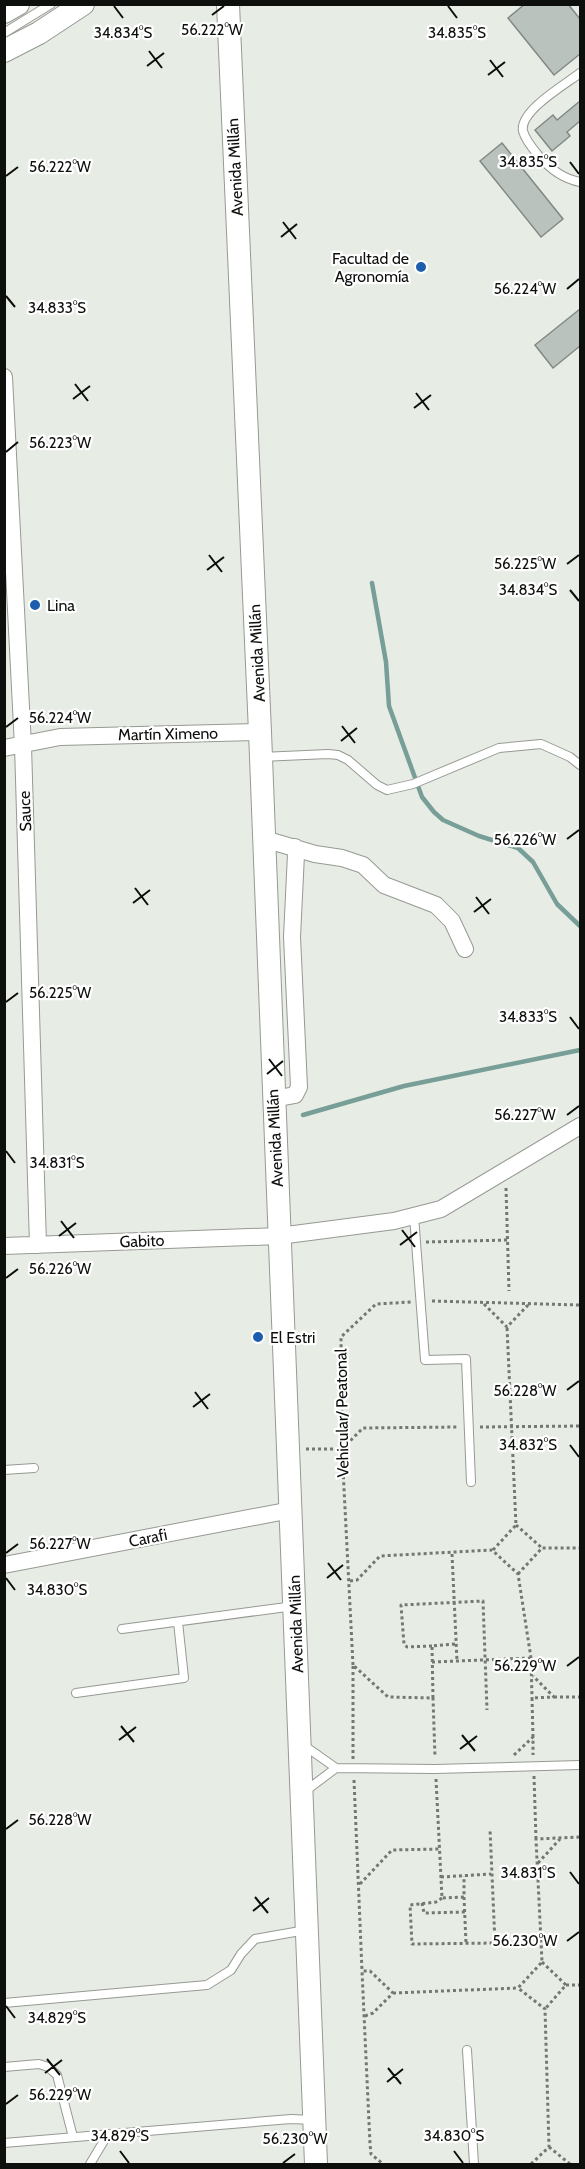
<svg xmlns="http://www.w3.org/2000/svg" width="585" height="2169" viewBox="0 0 585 2169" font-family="Cabin,sans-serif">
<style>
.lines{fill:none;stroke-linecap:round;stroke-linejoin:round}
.stream{stroke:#779e97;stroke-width:4.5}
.building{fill:#bac2bd;stroke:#828985;stroke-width:1.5}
.lane-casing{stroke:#969a93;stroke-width:10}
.street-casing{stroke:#969a93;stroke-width:18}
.secondary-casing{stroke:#969a93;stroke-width:24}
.path{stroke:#747873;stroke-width:3;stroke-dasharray:3 3;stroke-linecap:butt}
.lane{stroke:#fff;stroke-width:8}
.street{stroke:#fff;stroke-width:16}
.secondary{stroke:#fff;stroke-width:22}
.ticks{fill:none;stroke:#0d0f0c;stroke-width:2}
.poi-dot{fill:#1c5dae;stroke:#fff;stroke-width:2}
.labels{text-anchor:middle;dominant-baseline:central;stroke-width:4.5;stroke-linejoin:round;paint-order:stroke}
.street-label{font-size:16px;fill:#0d0f0c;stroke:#fff}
.poi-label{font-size:16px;fill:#0d0f0c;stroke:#fff;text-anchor:start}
.ticks-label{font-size:15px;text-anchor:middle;fill:#0d0f0c;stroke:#fff;stroke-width:4.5;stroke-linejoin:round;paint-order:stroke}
</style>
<rect width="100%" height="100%" fill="#e7ece5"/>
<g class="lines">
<path class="stream" d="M372,583L386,662L389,706L422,797L434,812L443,820L479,836L518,848L533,862L557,904L580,926
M303,1115L404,1086L580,1050"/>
</g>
<path class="building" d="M525,4H568L580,19V54L554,75L508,18Z
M580,101V121L567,132L570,136L552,151L535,130L553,115L557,120Z
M502,143L563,219L541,237L480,161Z
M580,309V346L553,368L535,345Z"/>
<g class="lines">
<g class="lane-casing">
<path id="lane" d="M4,33L51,4
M580,73C566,84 519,111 523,131C525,139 533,149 538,155C549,168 564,179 580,182
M261,757L328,754L338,755L348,760L377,785L387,790L413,784L499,748L541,744L570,757L580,765
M414,1216L425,1360L466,1359L471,1482
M4,1470L34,1468
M122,1629L294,1606
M76,1693L184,1678L178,1622
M302,1744L336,1768
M304,1792L336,1768L435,1769L580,1765
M4,2003L207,1985L231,1970L241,1954L255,1939L306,1930
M467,2050L474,2164
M4,2067L39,2064L48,2067L57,2075L73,2137
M4,2143L291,2119L313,2120
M90,2164L108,2134"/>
</g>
<g class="street-casing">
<path id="street" d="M4,377L23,746L38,1245
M4,748L60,737L260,732
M264,839L315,854L342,858L363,865L384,885L436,905L452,921L465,949
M273,1099L295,1095L299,1087L292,937L296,854L295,847
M4,1246L279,1236L394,1221L441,1209L580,1126
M4,1565L291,1510"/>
</g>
<g class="secondary-casing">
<path id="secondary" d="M228,4L260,732L316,2164
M4,12L18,4
M4,51L39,33L83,4"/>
</g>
<path class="path" d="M506,1188L509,1291
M426,1242L508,1240
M432,1301L580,1305
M484,1304L507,1327L529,1304
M480,1427L580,1426
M306,1449H342L363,1428L459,1427
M516,1525L542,1548
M493,1550L516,1525L507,1327
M452,1554L457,1661
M518,1574L542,1548H580
M350,1581L357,1580L380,1556L492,1550L518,1574L531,1658L532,1698
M432,1646L407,1647L404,1644L401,1605L483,1601L487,1710
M432,1662L531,1658
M353,1665L342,1449L341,1337L376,1304L411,1302
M554,1697H580
M433,1698L432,1646L456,1644
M533,1737L532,1698L554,1697L533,1676
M514,1755L533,1737V1755
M353,1759V1665L388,1697L433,1698L435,1757
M534,1776L536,1839
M436,1779L442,1898L464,1897V1876
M354,1780L362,1971
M538,1863L560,1839
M441,1877L491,1874
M360,1884L392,1850L440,1849
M464,1897L466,1943
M442,1898L436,1902L410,1905L412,1944L495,1943L490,1829
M422,1903L424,1913L465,1912
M542,1962L566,1985L545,2009
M566,1985H580
M393,1993L518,1988
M365,2016L373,2013L393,1993L370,1971H362L370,2144L371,2154L383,2164
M549,2147L570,2164
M531,2164L549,2147L545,2009L518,1988L542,1962L536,1839L580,1837"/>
<use href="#lane" class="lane"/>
<use href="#street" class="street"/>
<use href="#secondary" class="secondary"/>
</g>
<path class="ticks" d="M114,6L123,18M448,6L457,18M212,15L224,6M149,51L162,68M490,60L503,77M147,66L164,53M488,75L505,62M570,162L579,174M6,176L18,167M283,222L296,239M281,237L297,224M567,289L579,279M6,296L15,307M75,384L88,401M416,393L429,410M73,399L90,386M414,408L431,395M6,452L18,442M209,555L222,572M567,564L579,555M207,570L224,557M570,590L579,601M342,726L355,743M6,727L18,718M341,741L357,728M567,839L579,830M135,888L148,905M476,897L489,914M133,903L150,890M474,912L491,899M6,1002L18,993M570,1017L579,1029M269,1059L282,1076M267,1074L283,1061M567,1115L579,1106M6,1151L15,1163M61,1221L74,1238M402,1230L415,1247M59,1236L76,1223M400,1245L417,1232M6,1278L18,1269M567,1390L579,1381M195,1392L208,1409M193,1407L210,1394M570,1445L579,1457M6,1553L18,1544M328,1563L341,1580M6,1578L15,1590M327,1578L343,1565M567,1666L579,1657M121,1726L134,1742M462,1735L475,1751M119,1740L136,1727M460,1749L477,1736M6,1829L18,1820M570,1872L579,1884M255,1897L268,1913M253,1911L269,1898M567,1941L579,1932M6,2006L15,2018M47,2059L60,2075M388,2068L401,2084M45,2073L62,2060M387,2082L403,2069M6,2104L18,2095M120,2151L129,2163M454,2151L463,2163M283,2163L295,2154"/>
<g class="poi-dot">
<circle cx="421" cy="267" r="6"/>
<circle cx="35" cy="605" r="6"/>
<circle cx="258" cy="1337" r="6"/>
</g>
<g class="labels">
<g class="street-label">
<text transform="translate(235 167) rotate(-93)">Avenida Millán</text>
<text transform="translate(257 653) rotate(-93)">Avenida Millán</text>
<text transform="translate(168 734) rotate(-1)">Martín Ximeno</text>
<text transform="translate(25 811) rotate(-92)">Sauce</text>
<text transform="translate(275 1138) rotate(-93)">Avenida Millán</text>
<text transform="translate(142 1241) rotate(-2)">Gabito</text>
<text transform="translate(342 1413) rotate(-91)">Vehicular/ Peatonal</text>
<text transform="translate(148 1538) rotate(-11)">Carafi</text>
<text transform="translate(296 1624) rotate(-92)">Avenida Millán</text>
</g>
<g class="poi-label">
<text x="409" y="258" text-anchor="end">Facultad de<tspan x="409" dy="18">Agronomía</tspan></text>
<text x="47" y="605">Lina</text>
<text x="270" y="1337">El Estri</text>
</g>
</g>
<g class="ticks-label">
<text x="212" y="35">56.222°W</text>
<text x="123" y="38">34.834°S</text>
<text x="457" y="38">34.835°S</text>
<text x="528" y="167">34.835°S</text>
<text x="60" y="172">56.222°W</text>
<text x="525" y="294">56.224°W</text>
<text x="57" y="313">34.833°S</text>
<text x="60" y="448">56.223°W</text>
<text x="525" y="569">56.225°W</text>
<text x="528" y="595">34.834°S</text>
<text x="60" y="723">56.224°W</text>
<text x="525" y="845">56.226°W</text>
<text x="60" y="998">56.225°W</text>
<text x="528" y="1022">34.833°S</text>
<text x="525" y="1120">56.227°W</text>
<text x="57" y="1168">34.831°S</text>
<text x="60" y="1274">56.226°W</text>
<text x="525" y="1396">56.228°W</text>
<text x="528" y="1450">34.832°S</text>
<text x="60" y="1549">56.227°W</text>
<text x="57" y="1595">34.830°S</text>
<text x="525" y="1671">56.229°W</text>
<text x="60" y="1825">56.228°W</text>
<text x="528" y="1878">34.831°S</text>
<text x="525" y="1946">56.230°W</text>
<text x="57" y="2023">34.829°S</text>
<text x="60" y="2100">56.229°W</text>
<text x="120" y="2141">34.829°S</text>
<text x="454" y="2141">34.830°S</text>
<text x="295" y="2144">56.230°W</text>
</g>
<rect width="585" height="2169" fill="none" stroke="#0d0f0c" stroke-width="12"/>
</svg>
